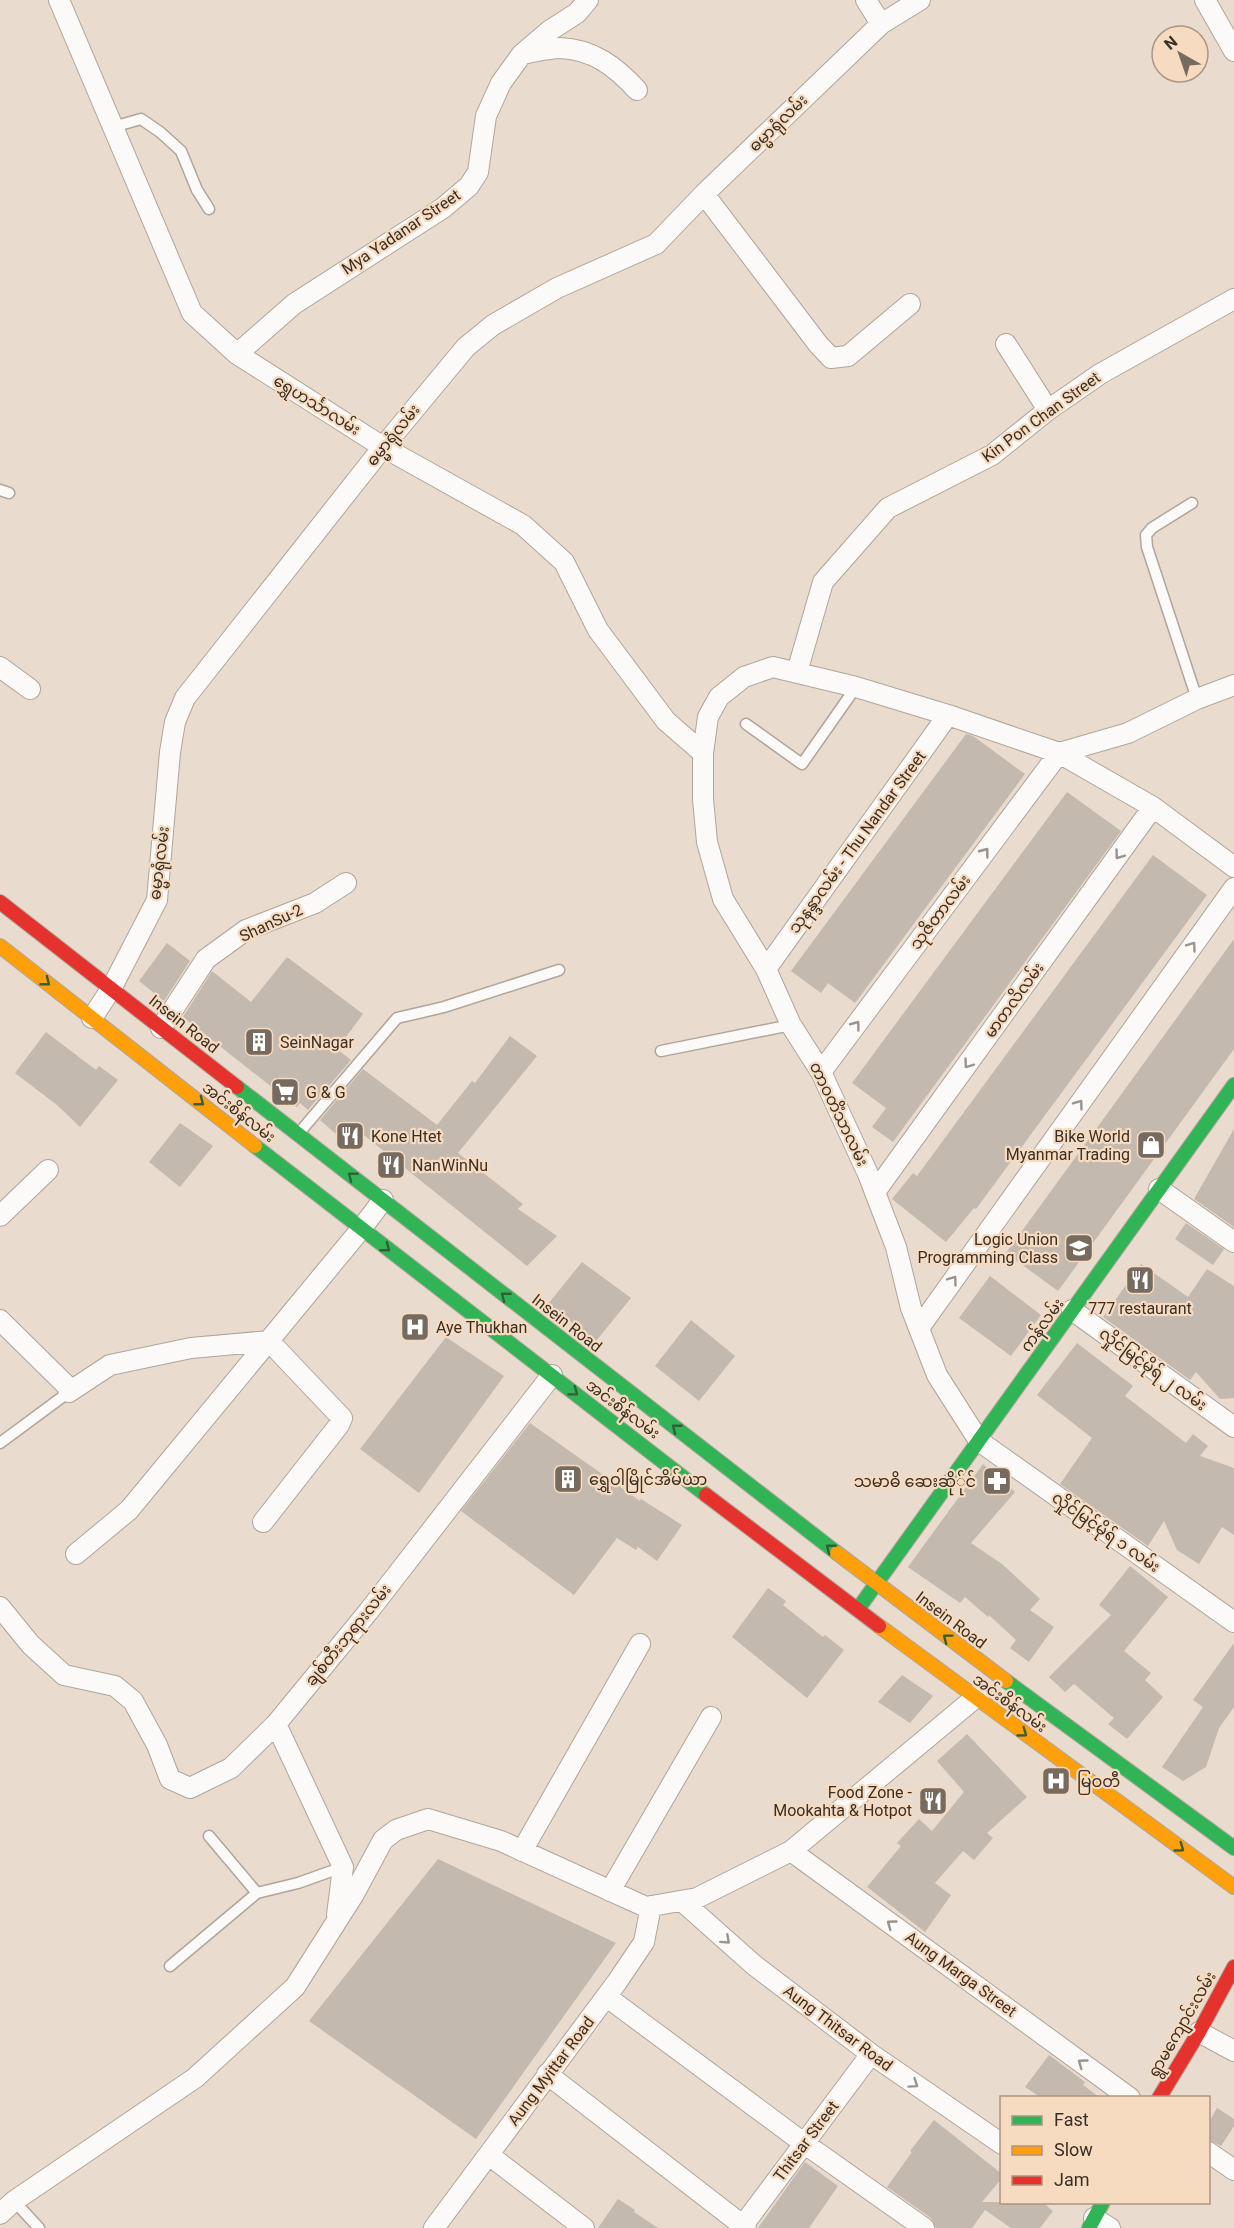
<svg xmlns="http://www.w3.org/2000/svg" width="1234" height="2228" viewBox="0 0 1234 2228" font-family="Roboto,'Noto Sans Myanmar',sans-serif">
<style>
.building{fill:#c4b9ae}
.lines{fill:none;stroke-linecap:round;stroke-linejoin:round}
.lane-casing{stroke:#b0a59a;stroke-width:13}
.street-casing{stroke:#b0a59a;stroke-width:22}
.fast-casing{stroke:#b0a59a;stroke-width:16}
.slow-casing{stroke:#b0a59a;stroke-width:16}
.jam-casing{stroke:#b0a59a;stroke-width:16}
.lane{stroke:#fcfaf8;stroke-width:10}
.street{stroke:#fcfaf8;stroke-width:20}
.fast{stroke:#30b455;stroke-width:14}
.slow{stroke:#ff9f0a;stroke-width:14}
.jam{stroke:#e5322d;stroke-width:14}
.oneway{stroke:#9b948e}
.oneway2{stroke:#365e36}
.labels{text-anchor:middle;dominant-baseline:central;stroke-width:4.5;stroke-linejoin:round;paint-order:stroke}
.street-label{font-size:16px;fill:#3a2f25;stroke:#f6dbc0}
.poi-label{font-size:16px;fill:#3a2f25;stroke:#f6dbc0;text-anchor:start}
</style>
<rect width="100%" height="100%" fill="#e9dbcd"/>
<path class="building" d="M966,734L973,736L1025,774L855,1003L828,983L821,993L791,971Z
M1067,792L1121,831L893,1142L872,1127L886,1108L852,1083Z
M1153,855L1207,895L976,1209L974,1208L946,1242L892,1199L913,1173L917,1176Z
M1234,939V1049L1058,1291L1006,1253Z
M167,943L190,961L164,1001L139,981Z
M287,957L363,1014L337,1049L351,1060L308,1110L300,1103L297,1107L183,1017L212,971L251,1002Z
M46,1032L96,1070L99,1066L118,1080L80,1127L57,1105L15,1073Z
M510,1036L537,1056L458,1153L523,1204L518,1209L557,1236L527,1266L355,1128L345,1142L320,1120L363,1069L437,1125L472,1081L475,1083Z
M180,1123L213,1146L180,1187L149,1162Z
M1234,1129V1227L1194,1199Z
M1186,1223L1224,1249L1213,1265L1175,1239Z
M582,1262L631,1298L596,1341L548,1304Z
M1141,1264L1188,1297L1207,1269L1234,1286V1398L1220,1399L1196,1372L1190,1380L1103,1317Z
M990,1276L1041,1315L1011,1356L959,1318Z
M691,1320L735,1356L699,1401L655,1366Z
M446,1337L504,1376L419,1493L360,1449Z
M1077,1343L1133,1386L1125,1396L1186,1443L1193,1434L1208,1446L1200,1456L1234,1468V1535L1222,1527L1199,1564L1177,1550L1164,1521L1148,1546L1060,1484L1092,1438L1037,1395Z
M530,1423L640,1501L641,1499L682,1525L657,1561L638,1547L636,1550L617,1538L574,1595L461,1511Z
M983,1464L1015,1492L971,1543L1002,1564L1040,1599L1030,1610L1054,1627L1029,1662L1010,1648L1016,1640L989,1615L988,1617L965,1597L960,1603L908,1567Z
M1130,1566L1168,1597L1124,1651L1151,1673L1145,1680L1163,1697L1127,1739L1108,1724L1114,1718L1074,1684L1065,1692L1049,1677L1111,1615L1099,1605Z
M768,1588L786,1601L783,1605L823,1637L825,1635L844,1650L807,1698L732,1637Z
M1234,1643V1707L1219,1728L1206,1767L1183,1781L1162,1767L1203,1707L1193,1700Z
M902,1675L933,1696L910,1723L878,1702Z
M967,1734L1027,1797L987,1833L993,1838L974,1860L963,1851L935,1883L951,1895L925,1932L867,1887L901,1846L897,1843L919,1819L932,1831L964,1792L937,1761Z
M438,1859L616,1943L476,2139L309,2021Z
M1049,2055L1085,2082L1083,2085L1099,2097H1040L1025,2087Z
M1217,2108L1234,2119V2126L1221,2146L1209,2140V2122Z
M934,2120L1002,2174V2178L982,2202H1042L1053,2211L1040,2228H1011L985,2210L972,2228H936L931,2218L887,2187L912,2152L910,2151Z
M805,2162L838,2186L809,2228H758Z
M618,2199L635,2210L634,2212L658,2228H598Z"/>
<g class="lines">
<g class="lane-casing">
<path id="lane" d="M113,127L141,119L160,132L181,151L197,190L209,209
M0,490L9,493
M1192,503L1152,528L1146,535L1147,547L1197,699
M746,724L802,764L856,687
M661,1051L791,1025
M299,1133L397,1018L444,1007L559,970
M0,1443L69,1392
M209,1836L257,1893
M170,1966L257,1893L298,1883L343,1867
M14,2201L39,2228"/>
</g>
<g class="street-casing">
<path id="street" d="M59,0L192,313L237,354L383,447L523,525L564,562L598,630L666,721L703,753
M866,0L881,24
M1205,0L1234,51
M522,54C534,52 548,48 560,48C593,49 616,67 637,90
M704,194L818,344L831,358L848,356L910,304
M1006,344L1048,410
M237,354L294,304L443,208L469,186L478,172L486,116L501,83L522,54L549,31L577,13L588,0
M0,667L30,689
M797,672L823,582L888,508L992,455L1048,410L1100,374L1234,299
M1234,867L1153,807L1059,753L948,715L856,687L773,667L744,677L719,697L708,717L703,753V799L707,842L723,899L766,969L791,1025L821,1072L868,1174L896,1247L911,1308L937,1375L979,1441L1234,1622
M766,969L948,715
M92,1018L111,989L157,900L170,752L175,722L185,698L383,447L466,347L493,325L557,288L656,244L704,194L881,24L920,0
M161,1028L206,959L246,930L315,903L346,883
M821,1072L1059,753L1128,733L1197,699L1234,685
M1159,1189L1234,1242
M875,1192L1153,807
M0,1216L48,1170
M1072,1310L1234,1427
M0,1320L67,1386L69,1392L110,1365L191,1348L269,1341L342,1418L339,1425L263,1522
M919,1328L1234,888
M76,1554L129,1510L361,1229L383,1200
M0,1607L31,1645L64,1675L115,1686L133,1701L157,1745L170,1779L190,1788L231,1768L276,1724L368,1612L552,1375
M276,1724L343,1867L337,1915
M522,1851L640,1644
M791,1851L1130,2098
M610,1891L711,1717
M682,1901L754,1965L871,2054L1002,2144
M607,1997L805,2144L924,2228
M1199,2032L1234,2051
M547,2074L746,2228
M1208,2152L1234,2170
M489,2155L584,2228
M0,2214L14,2201L195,2078L295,1987L354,1894L383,1840L396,1830L428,1819L501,1841L646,1907L697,1898L791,1851L975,1698L981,1691
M1094,2218L1110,2228
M434,2228L617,1982L644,1942L651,1906
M741,2228L871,2054"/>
</g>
<g class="fast-casing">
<path id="fast" d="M237,1087L837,1553
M255,1146L706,1495
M858,1609L1234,1085
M1006,1681L1234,1848
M1089,2228L1103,2202"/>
</g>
<g class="slow-casing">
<path id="slow" d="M0,946L255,1146
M837,1553L1006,1681
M879,1626L1234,1887"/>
</g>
<g class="jam-casing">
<path id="jam" d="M0,902L237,1087
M706,1495L879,1626
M1159,2098L1199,2032L1234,1967"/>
</g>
<use href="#lane" class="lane"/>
<use href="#street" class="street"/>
<use href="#fast" class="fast"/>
<use href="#slow" class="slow"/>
<use href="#jam" class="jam"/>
</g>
<defs><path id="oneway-chevron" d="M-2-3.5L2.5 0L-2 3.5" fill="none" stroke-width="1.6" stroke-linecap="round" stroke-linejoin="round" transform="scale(1.5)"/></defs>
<g class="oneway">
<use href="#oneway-chevron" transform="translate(985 852) rotate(-53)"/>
<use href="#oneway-chevron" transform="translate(1119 855) rotate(126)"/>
<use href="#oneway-chevron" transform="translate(1192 946) rotate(-54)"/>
<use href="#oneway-chevron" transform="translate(856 1025) rotate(-53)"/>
<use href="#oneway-chevron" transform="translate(968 1064) rotate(126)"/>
<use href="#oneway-chevron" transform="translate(1079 1104) rotate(-54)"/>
<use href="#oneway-chevron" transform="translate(953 1280) rotate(-54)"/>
<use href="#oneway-chevron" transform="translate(891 1924) rotate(-144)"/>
<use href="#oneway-chevron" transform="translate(726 1940) rotate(42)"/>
<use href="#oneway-chevron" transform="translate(1082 2063) rotate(-144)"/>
<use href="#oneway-chevron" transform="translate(914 2084) rotate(35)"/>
</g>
<g class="oneway2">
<use href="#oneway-chevron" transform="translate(46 982) rotate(38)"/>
<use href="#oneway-chevron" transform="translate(200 1102) rotate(38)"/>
<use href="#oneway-chevron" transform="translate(352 1176) rotate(-142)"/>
<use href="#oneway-chevron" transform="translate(386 1248) rotate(38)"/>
<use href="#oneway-chevron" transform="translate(505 1296) rotate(-142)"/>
<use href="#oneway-chevron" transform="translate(574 1392) rotate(37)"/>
<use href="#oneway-chevron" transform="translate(676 1428) rotate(-142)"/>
<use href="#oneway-chevron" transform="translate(830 1548) rotate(-142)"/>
<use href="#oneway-chevron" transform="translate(947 1638) rotate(-143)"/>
<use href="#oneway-chevron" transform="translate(1023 1733) rotate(36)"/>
<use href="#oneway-chevron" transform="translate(1180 1848) rotate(36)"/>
</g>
<defs>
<g id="building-square" transform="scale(1.5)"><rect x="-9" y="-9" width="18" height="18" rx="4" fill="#776b60" stroke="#f6dbc0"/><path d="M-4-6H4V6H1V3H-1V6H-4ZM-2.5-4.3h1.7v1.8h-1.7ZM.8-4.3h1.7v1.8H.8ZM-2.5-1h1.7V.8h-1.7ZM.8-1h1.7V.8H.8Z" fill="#fff"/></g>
<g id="supermarket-square" transform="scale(1.5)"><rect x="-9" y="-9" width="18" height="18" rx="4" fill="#776b60" stroke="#f6dbc0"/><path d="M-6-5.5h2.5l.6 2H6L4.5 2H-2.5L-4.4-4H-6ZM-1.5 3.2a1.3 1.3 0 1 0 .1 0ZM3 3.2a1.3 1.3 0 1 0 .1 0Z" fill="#fff"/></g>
<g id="restaurant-square" transform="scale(1.5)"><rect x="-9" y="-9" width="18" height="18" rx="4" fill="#776b60" stroke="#f6dbc0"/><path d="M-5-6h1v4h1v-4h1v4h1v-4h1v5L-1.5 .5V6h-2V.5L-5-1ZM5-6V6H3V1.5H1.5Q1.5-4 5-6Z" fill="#fff"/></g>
<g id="shop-square" transform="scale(1.5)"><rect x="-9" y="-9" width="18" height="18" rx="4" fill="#776b60" stroke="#f6dbc0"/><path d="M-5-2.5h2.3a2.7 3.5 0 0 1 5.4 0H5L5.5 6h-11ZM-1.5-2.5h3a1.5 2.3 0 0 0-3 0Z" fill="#fff"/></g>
<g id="school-square" transform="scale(1.5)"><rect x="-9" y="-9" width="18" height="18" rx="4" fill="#776b60" stroke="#f6dbc0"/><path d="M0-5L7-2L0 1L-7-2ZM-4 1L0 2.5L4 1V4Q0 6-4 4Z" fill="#fff"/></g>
<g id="hospital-square" transform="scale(1.5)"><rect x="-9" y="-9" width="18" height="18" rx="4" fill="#776b60" stroke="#f6dbc0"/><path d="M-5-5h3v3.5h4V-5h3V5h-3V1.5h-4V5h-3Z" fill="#fff"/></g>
<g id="pharmacy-square" transform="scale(1.5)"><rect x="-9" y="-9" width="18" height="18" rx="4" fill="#776b60" stroke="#f6dbc0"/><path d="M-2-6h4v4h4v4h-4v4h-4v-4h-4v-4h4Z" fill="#fff"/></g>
</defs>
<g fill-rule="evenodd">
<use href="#building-square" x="259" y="1042"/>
<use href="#supermarket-square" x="285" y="1092"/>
<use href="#restaurant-square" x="350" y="1136"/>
<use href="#shop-square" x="1151" y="1145"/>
<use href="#restaurant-square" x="391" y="1165"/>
<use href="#school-square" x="1079" y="1248"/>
<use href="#restaurant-square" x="1140" y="1280"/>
<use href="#hospital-square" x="415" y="1327"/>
<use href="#building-square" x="568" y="1479"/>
<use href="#pharmacy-square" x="997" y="1481"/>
<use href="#hospital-square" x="1056" y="1781"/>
<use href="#restaurant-square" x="933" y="1801"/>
</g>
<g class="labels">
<g class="street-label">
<text transform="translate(778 123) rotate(-44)">ဓမ္မာရုံလမ်း</text>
<text transform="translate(401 232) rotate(-34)">Mya Yadanar Street</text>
<text transform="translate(317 405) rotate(32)">ရွှေဟင်္သာလမ်း</text>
<text transform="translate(1041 417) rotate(-36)">Kin Pon Chan Street</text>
<text transform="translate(393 435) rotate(-51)">ဓမ္မာရုံလမ်း</text>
<text transform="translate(857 842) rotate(-54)">သုနန္ဒာလမ်း - Thu Nandar Street</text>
<text transform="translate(159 863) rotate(-83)">ဓမ္မာရုံလမ်း</text>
<text transform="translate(940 912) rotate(-53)">သုဇိတာလမ်း</text>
<text transform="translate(271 923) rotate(-25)">ShanSu-2</text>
<text transform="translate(1014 1000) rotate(-54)">မာတလိလမ်း</text>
<text transform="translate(184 1024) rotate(38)">Insein Road</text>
<text transform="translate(239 1112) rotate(38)">အင်းစိန်လမ်း</text>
<text transform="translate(839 1114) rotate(64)">တာဝတိံသာလမ်း</text>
<text transform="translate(567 1323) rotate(38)">Insein Road</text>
<text transform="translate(1042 1325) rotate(-54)">ကန်လမ်း</text>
<text transform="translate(1153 1369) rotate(36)">လှိုင်မြင့်မိုရ် ၂ လမ်း</text>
<text transform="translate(623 1409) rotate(37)">အင်းစိန်လမ်း</text>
<text transform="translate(1106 1532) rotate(35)">လှိုင်မြင့်မိုရ် ၁ လမ်း</text>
<text transform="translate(951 1620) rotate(37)">Insein Road</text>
<text transform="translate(348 1635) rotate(-51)">ချစ်တီးဘုရားလမ်း</text>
<text transform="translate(1010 1703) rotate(36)">အင်းစိန်လမ်း</text>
<text transform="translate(961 1974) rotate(36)">Aung Marga Street</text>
<text transform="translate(1182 2024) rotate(-60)">ရွာမကျောင်းလမ်း</text>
<text transform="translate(838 2028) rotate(37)">Aung Thitsar Road</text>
<text transform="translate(551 2071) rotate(-53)">Aung Myittar Road</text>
<text transform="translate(806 2141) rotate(-53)">Thitsar Street</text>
</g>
<g class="poi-label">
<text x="280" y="1042">SeinNagar</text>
<text x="306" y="1092">G &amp; G</text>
<text x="371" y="1136">Kone Htet</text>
<text x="1130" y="1136" text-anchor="end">Bike World<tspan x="1130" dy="18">Myanmar Trading</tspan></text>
<text x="412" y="1165">NanWinNu</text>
<text x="1058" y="1239" text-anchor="end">Logic Union<tspan x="1058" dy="18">Programming Class</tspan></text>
<text x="1140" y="1308" text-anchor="middle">777 restaurant</text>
<text x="436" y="1327">Aye Thukhan</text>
<text x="589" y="1479">ရွှေဝါမြိုင်အိမ်ယာ</text>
<text x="976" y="1481" text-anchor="end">သမာဓိ ဆေးဆို်ုင်</text>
<text x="1077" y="1781">မြဝတီ</text>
<text x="912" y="1792" text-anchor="end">Food Zone -<tspan x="912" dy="18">Mookahta &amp; Hotpot</tspan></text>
</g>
</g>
<rect x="1000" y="2096" width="210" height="108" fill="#f6dbc0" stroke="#ab9682" stroke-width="1.5"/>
<rect x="1012" y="2116" width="30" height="9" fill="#30b455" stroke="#ab9682" stroke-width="1.5"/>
<text x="1054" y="2126" font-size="18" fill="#3a2f25">Fast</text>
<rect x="1012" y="2146" width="30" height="9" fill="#ff9f0a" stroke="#ab9682" stroke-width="1.5"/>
<text x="1054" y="2156" font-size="18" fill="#3a2f25">Slow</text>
<rect x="1012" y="2176" width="30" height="9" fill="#e5322d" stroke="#ab9682" stroke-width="1.5"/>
<text x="1054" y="2186" font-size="18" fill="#3a2f25">Jam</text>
<g transform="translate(1180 54) rotate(320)"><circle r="28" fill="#f6dbc0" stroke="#ab9682" stroke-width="1.5"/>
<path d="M0-4.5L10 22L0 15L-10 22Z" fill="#776b60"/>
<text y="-9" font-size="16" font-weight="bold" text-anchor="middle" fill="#3a2f25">N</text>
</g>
</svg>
